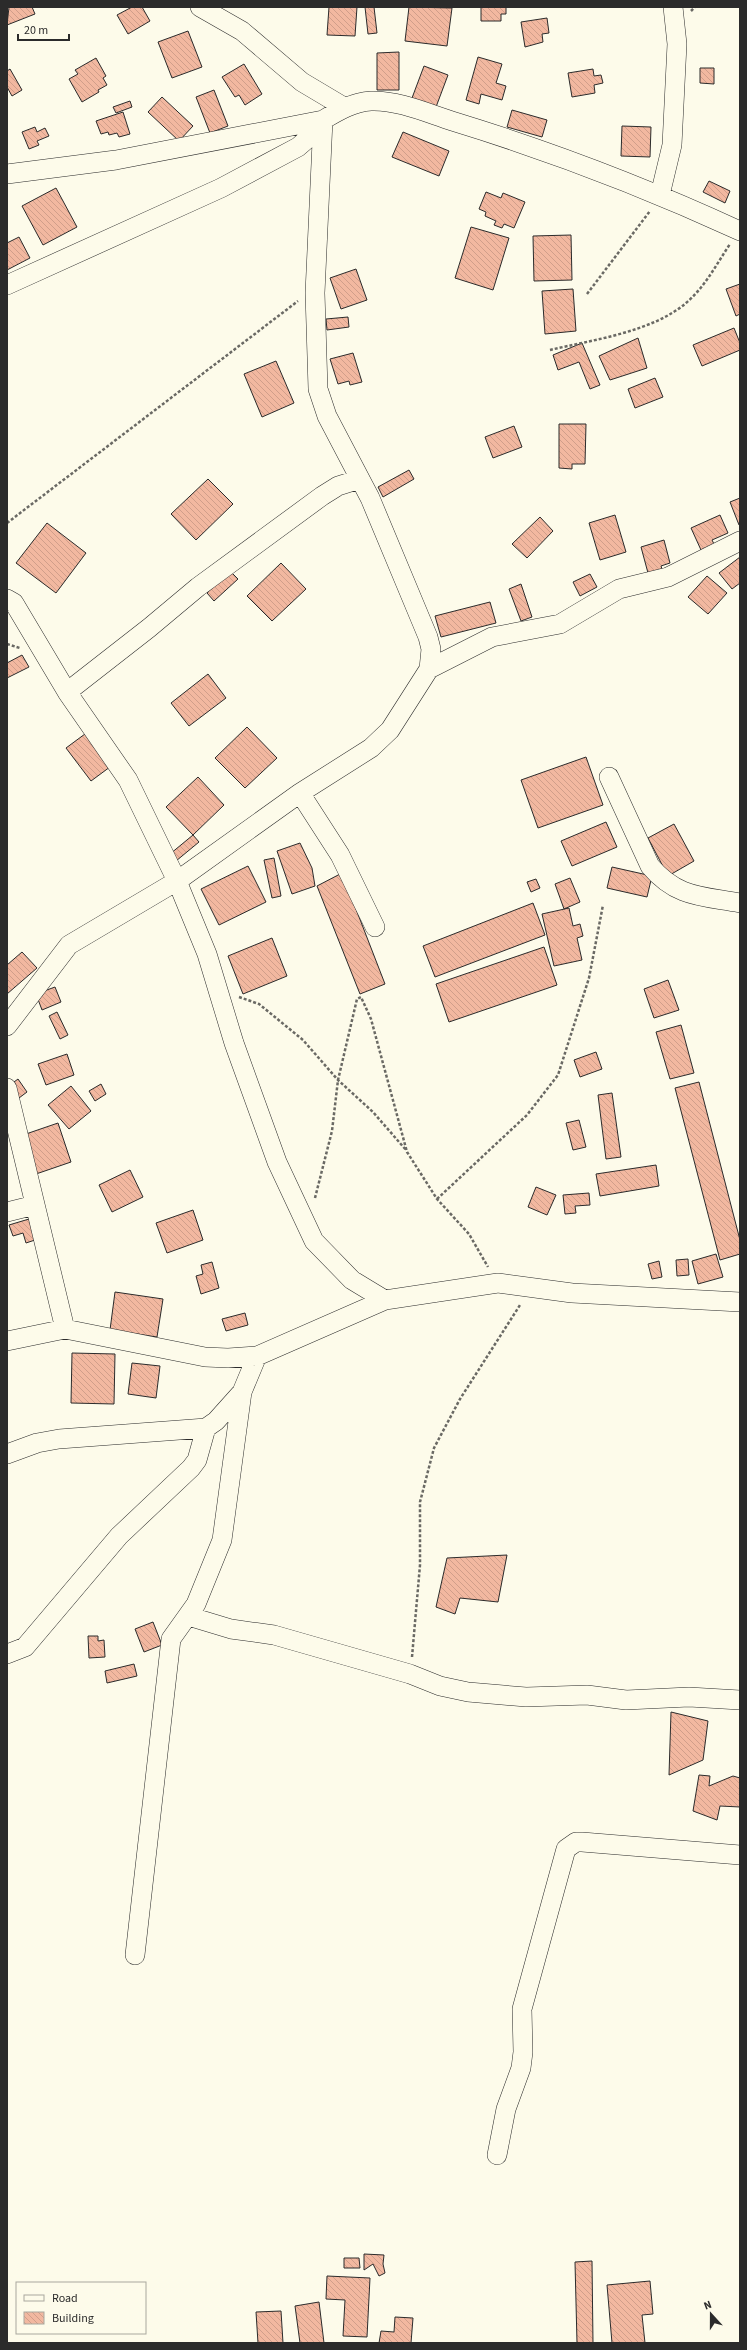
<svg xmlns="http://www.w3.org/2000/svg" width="747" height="2350" viewBox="0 0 747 2350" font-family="'Source Sans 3',sans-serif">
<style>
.building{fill:url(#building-back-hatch);stroke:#2b2b2b}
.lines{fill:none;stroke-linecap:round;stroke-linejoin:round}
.minor-casing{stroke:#2b2b2b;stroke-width:20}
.path{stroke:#6a6964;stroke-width:2.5;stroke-dasharray:3 2;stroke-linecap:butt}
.minor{stroke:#fdfbea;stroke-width:19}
</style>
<defs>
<pattern id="building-back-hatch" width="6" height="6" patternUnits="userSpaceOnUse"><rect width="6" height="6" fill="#f2b8a0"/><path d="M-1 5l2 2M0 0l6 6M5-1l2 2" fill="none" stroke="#d09e8a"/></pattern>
</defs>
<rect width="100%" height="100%" fill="#fdfbea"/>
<path class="building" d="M9,7H32L35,14L7,25Z
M132,7H142L150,21L128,34L117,15Z
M329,7H357L355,36L327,35Z
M365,7H374L377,33L368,34Z
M409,7L452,8L447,46L405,41Z
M481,7H506V14H501V21H481Z
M547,18L549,33L542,34L543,42L525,47L521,22Z
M188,31L202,67L172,78L158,42Z
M399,52V90H377V53Z
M478,57L502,64L496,83L506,86L502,100L481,94L479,104L466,100Z
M96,58L106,76L103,78L107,85L98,90L99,92L82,102L69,79L78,74L75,70Z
M244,64L262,94L245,105L239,95L235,97L222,77Z
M424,66L448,75L436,107L412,98Z
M700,68H714V84L700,83Z
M10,69L22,90L12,96L7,87V71Z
M593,69L594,76L601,75L603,83L594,85L595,93L572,97L568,73Z
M214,90L228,126L210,133L196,97Z
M162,97L193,126L179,141L148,112Z
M130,101L132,107L116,113L113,107Z
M512,110L547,120L542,137L507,127Z
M123,112L130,134L119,137L117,133L109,135L108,132L101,134L96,121Z
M622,126L651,127L650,157L621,156Z
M35,127L37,132L45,128L49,136L37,141L39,145L29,149L22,132Z
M403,132L449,151L439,176L392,157Z
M709,181L730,191L725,203L703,192Z
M56,188L77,227L43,245L22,206Z
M486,192L501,198L503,193L525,202L514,228L504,224L502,228L494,225L496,221L485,216L486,212L479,209Z
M471,227L509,238L493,290L455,278Z
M571,235L572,280L534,281L533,236Z
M19,237L30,258L7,270V243Z
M356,269L367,300L341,309L330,278Z
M740,284V314L736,316L726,289Z
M573,289L576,331L545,334L542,291Z
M348,317L349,327L327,330L326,319Z
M734,328L740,343V350L702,366L693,345Z
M638,338L647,368L610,380L599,356Z
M582,343L600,385L590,389L579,362L558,370L553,355Z
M353,353L362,382L350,385L349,381L338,384L330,359Z
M276,361L294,403L262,417L244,374Z
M655,378L663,397L635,408L628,389Z
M559,424H586L585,464H572V469L559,468Z
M514,426L522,447L493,458L485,437Z
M409,470L414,479L383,497L378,487Z
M208,479L233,504L196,540L171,514Z
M740,498V525H739L730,502Z
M615,515L626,552L600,560L589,523Z
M720,515L728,533L712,540L714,544L701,550L691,528Z
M540,517L553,531L527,558L512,544Z
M47,523L86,553L56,593L16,563Z
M664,540L670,563L661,566L662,569L648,573L641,547Z
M740,557V583L732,589L719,573Z
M281,563L306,589L272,621L247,596Z
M230,571L238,579L214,601L207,593Z
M590,574L597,587L580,596L573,582Z
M707,576L727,593L708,614L688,597Z
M521,584L532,617L521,621L509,589Z
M490,602L496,623L441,637L435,616Z
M22,655L29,667L7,678V663Z
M208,674L226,698L189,726L171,703Z
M247,727L277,758L245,788L215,758Z
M89,731L114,764L91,781L66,748Z
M586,757L603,805L538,828L521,780Z
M198,777L224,805L193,835L166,807Z
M606,822L617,847L572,866L561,841Z
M674,824L694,861L668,876L648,838Z
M193,835L199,842L176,861L170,854Z
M300,843L312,868L315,886L292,894L277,851Z
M274,858L281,896L272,898L264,860Z
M248,866L266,902L219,925L201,889Z
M612,867L652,876L647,897L607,888Z
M342,873L385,984L360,994L317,886Z
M570,878L580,902L564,909L555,884Z
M536,879L540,888L531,892L527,882Z
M533,903L545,935L435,977L423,946Z
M569,908L573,926L580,924L583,936L577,938L582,960L554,966L542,914Z
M272,938L287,976L243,994L228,956Z
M544,947L557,985L449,1022L436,984Z
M22,952L37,968L7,994V965Z
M668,980L679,1010L654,1018L644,989Z
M55,987L61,1002L42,1010L36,994Z
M57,1012L68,1035L60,1039L49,1016Z
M681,1025L694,1073L670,1079L656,1032Z
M596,1052L602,1069L580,1077L574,1060Z
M67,1054L74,1075L46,1085L38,1064Z
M18,1079L27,1092L19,1098L10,1085Z
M699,1082L740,1240V1254L720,1260L675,1088Z
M101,1084L106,1094L95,1101L89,1091Z
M71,1086L91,1111L69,1129L48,1105Z
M612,1093L621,1157L606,1159L598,1095Z
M579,1120L586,1147L573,1150L566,1123Z
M58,1123L71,1162L36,1174L23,1135Z
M656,1165L659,1186L600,1196L596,1174Z
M130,1170L143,1197L112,1212L99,1185Z
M536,1187L556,1195L547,1215L528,1207Z
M589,1193L590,1205L575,1206L576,1213L565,1214L563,1195Z
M193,1210L203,1240L167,1253L156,1223Z
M29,1219L35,1240L26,1243L23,1233L13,1236L9,1225Z
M716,1254L723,1277L698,1284L692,1261Z
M688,1259L689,1275L677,1276L676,1260Z
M659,1261L662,1277L652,1279L648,1264Z
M212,1262L219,1288L201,1294L196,1276L203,1274L201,1265Z
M115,1292L163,1299L157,1337L110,1330Z
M245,1313L248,1325L226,1331L222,1319Z
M72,1353L115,1354L114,1404L71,1403Z
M132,1363L160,1366L156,1398L128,1394Z
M507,1555L498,1602L460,1598L455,1614L436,1607L447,1558Z
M153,1622L162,1645L144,1652L135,1629Z
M88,1636H98V1641L104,1640L105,1657L89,1658Z
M134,1664L137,1676L107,1683L105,1671Z
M671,1712L708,1721L703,1760L669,1775Z
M699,1775L710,1776L709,1786L733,1776L740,1778V1807L720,1806L717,1820L693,1811Z
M364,2254L384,2255L383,2264L385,2273L379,2276L373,2264L364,2270Z
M344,2258H359L360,2268H344Z
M592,2261L593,2343H577L575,2262Z
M327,2276L370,2278L367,2337L343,2336L345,2300L326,2299Z
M650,2281L653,2314L642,2315L645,2343H612L607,2285Z
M319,2302L324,2343H300L295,2306Z
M281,2311L283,2343H258L256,2312Z
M395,2317L413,2318L411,2343H379L381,2331L394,2332Z"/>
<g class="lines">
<g class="minor-casing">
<path id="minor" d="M200,7L242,31L302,82L344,107
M7,174L116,160L323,120C338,111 353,102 371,101C398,100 427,113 452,121C550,151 647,188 740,231
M660,195L672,145L677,44L673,7
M7,285L221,188L298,147L305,141L323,120
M7,599L14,603L67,692L128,780L177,881L207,954L234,1043L277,1162L314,1241L352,1280L385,1300L498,1283L572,1293L740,1302
M429,669L492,637L560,624L619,589L668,577L740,541
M67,692L149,628L198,587L322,496L338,486L360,479
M609,777L650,866C677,898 702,896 740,903
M300,793L340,855L375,927
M7,1026L69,945L177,881L300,793L371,748L390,730L429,669L431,649L428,637L370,498L327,416L318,389L315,293L323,120
M7,1088L65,1329
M7,1212L35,1205
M7,1341L65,1329L205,1357L228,1358L257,1356L385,1300
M7,1454L37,1443L59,1439L206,1428L216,1421L242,1392L257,1356
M188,1616L231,1629L274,1635L410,1674L440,1686L468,1692L526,1697L587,1695L626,1700L689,1697L740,1700
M7,1654L25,1647L119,1536L191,1468L197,1460L206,1428
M135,1955L171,1639L196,1604L222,1540L242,1392
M497,2155L506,2109L521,2068L523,2052L522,2009L566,1849L576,1842H582L740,1855"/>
</g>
<path class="path" d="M691,11L695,7
M587,294L650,211
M550,350C592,340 652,332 686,303C705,287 716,265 730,244
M7,523L298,301
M7,644L20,648
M239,997L259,1004L303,1040L338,1080L373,1112L406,1150
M315,1198L332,1131L338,1080L357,999L361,997L371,1019L407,1152L437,1199L469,1234L488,1267
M437,1199L527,1115L558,1075L589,978L603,905
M412,1657L420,1565V1502L434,1448L460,1399L520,1305"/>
<use href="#minor" class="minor"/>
</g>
<rect width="747" height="2350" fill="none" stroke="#2b2b2b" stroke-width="16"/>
<rect x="16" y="2282" width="130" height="52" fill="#fdfbea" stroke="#a9a89e"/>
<rect x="24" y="2295" width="20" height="6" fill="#fdfbea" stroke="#a9a89e"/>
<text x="52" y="2302" font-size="12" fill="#2b2b2b">Road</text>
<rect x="24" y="2312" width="20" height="12" fill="url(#building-back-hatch)" stroke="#a9a89e"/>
<text x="52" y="2322" font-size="12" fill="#2b2b2b">Building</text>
<g transform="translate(711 2314) rotate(339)" stroke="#fdfbea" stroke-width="3" paint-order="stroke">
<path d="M0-3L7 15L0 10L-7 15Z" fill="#2b2b2b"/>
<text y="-6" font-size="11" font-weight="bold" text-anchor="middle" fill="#2b2b2b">N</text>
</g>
<path d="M18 34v6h51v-6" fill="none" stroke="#2b2b2b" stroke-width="2"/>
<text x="24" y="34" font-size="12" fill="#2b2b2b" stroke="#fdfbea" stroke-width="3" paint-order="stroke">20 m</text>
</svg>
